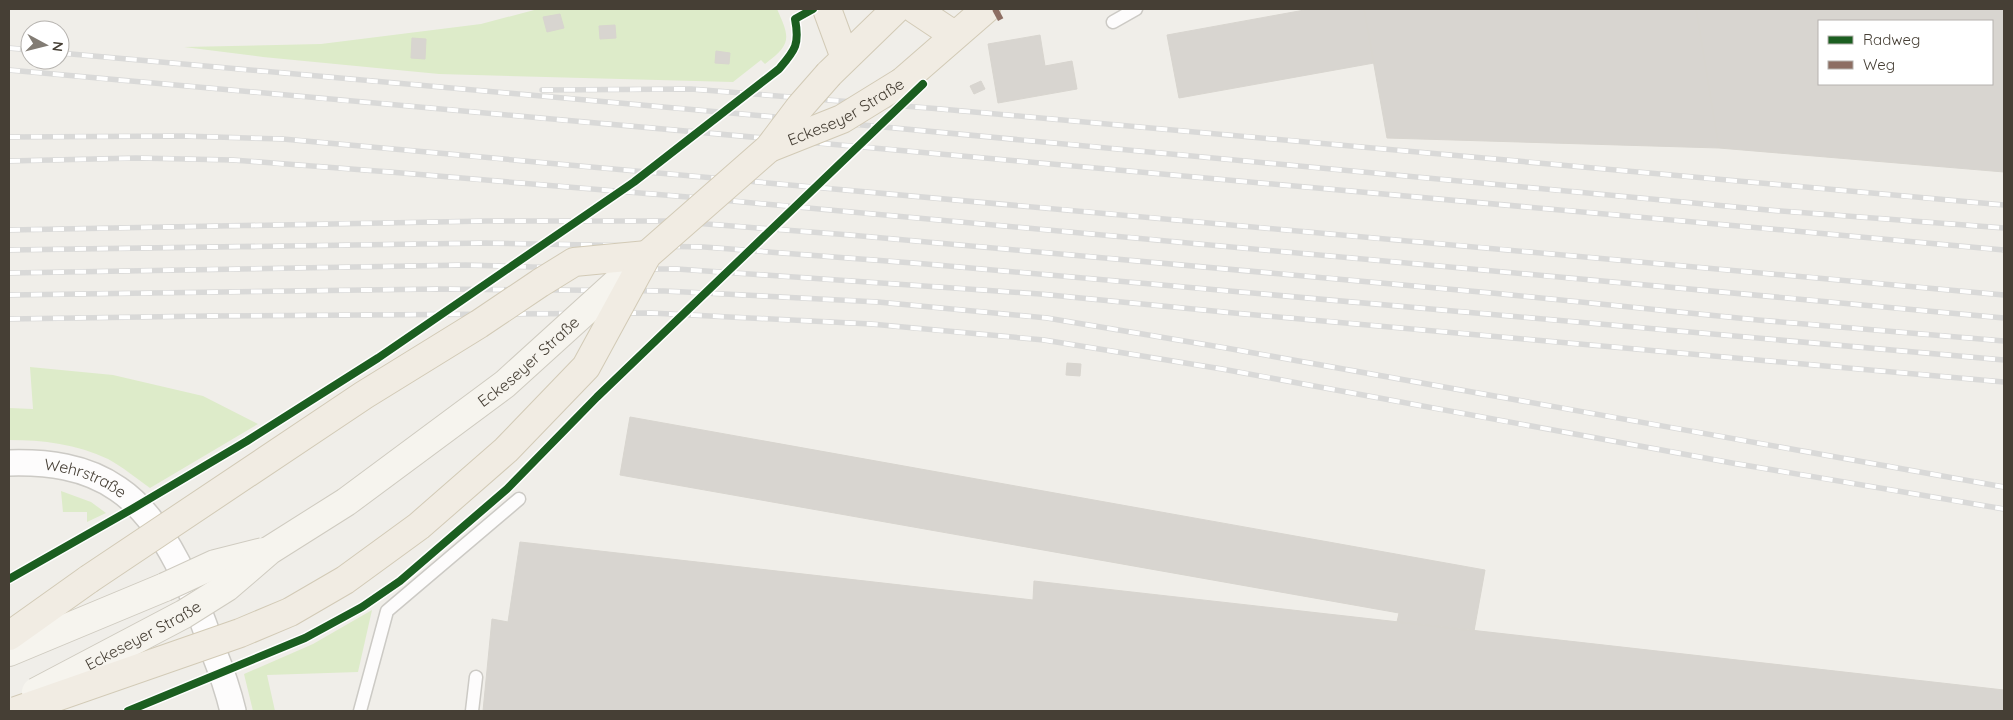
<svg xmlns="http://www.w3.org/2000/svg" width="2013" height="720" viewBox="0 0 2013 720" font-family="Quicksand,sans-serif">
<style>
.green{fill:#ddebc9}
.building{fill:#d8d5d0;stroke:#d8d5cf;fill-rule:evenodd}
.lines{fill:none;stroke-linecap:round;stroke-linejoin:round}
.lane-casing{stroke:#cccac5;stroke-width:15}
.street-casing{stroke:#cccac5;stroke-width:28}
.secondary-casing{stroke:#cfcbc0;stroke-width:30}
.primary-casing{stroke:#d2cab6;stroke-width:30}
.lane{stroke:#fdfcfc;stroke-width:12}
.street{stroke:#fdfcfc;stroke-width:25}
.secondary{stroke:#f6f4ee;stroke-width:28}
.primary{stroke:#f1ece3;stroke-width:28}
.rail-casing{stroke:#d9d9d8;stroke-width:5.5}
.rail{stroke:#fff;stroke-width:4;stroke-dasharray:11;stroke-linecap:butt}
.secondary-bridge-casing{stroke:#cfcbc0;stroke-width:30;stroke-linecap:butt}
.primary-bridge-casing{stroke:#d2cab6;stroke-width:30;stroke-linecap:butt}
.secondary-bridge{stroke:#f6f4ee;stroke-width:28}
.primary-bridge{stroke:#f1ece3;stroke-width:28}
.quiet{stroke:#8d6e63;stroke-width:6;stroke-dasharray:12 6;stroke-linecap:butt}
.cycleway-casing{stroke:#fff;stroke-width:11}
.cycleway{stroke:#1b5e20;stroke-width:8}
.labels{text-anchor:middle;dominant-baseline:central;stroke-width:4;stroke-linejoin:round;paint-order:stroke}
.street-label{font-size:16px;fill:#463f35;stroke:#fff}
</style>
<rect width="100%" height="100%" fill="#f0eee9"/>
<path class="green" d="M538,9H777C790,38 792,44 765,64L761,60L733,82L439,74L263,57L184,47L321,44L481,24Z
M30,367L113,375L203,396L258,424L150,488C137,479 123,467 108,459C77,444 43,440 9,440V408L33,409Z
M61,491L91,502L106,513L87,522V512H63Z
M372,610L358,672L267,675L275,711H253L244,674L313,644Z"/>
<path class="building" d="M1310,9H1364L1374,63L1179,98L1167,35Z
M1364,9H1696L1719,148L1387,138Z
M1696,9H2004V172L1719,148ZM1819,21H1992V84H1819Z
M560,14L564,28L547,32L543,17Z
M615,25L616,38L600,39L599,26Z
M1040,35L1045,66L1072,61L1077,89L998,103L988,44Z
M412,38L426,39L425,59L411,58Z
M716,51L730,53L729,64L715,63Z
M981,81L985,89L974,94L970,86Z
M1067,363L1081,364L1080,376L1066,375Z
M630,417L1485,570L1474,631L1397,622L1399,613L620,475Z
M520,542L1033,600L1034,581L2004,690V711H483L492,619L508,622Z"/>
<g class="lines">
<g class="lane-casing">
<path id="lane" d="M1113,22L1136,9
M360,711L387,611L519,499
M472,711L476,677"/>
</g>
<g class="street-casing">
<g id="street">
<path id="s1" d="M9,463C47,462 85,466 118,489C166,521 195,597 213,650C221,670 228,690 233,711"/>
</g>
</g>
<g class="secondary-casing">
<path id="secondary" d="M9,652L165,587"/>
</g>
<g class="primary-casing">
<path id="primary" d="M827,9L845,58
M915,9L954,35
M829,74L896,9
M902,82L986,9
M9,636L89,579"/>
</g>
<use href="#lane" class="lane"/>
<use href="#street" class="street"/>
<use href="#secondary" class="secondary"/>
<use href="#primary" class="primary"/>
<g class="rail-casing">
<path id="rail" d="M9,48L30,50
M60,53L809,120L1768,210L2004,228
M9,70L2004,250
M542,90L691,89L941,109L2004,205
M9,137L183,136L283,139L2004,295
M9,161L136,158L233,160L390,172L700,198L2004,318
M9,230L486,221H668L850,235L1492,293L1758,320L2004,341
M9,250L486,243L704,247L926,264L2004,360
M9,273L466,265L596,269H677L1040,294L1234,313L2004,382
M9,295L437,289L665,291L878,302L1047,318L1226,348L2004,487
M9,319L209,316L651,313L871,324L1044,340L1222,369L1732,463L2004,509"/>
</g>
<use href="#rail" class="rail"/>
<g class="secondary-bridge-casing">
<g id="secondary-bridge">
<path d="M165,587L215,564L263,552"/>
<path id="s2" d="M36,692L184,614L227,587L270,550L346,502L505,384L644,258"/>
</g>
</g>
<g class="primary-bridge-casing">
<g id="primary-bridge">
<path id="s3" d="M769,148L842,119L902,82"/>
<path d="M89,579L364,395L479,324L540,283L574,262L647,255"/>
<path d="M16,711L240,633L290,612L345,580L419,526L506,450L586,367L647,255L769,148L800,107L829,74"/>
</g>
</g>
<use href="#secondary-bridge" class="secondary-bridge"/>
<use href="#primary-bridge" class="primary-bridge"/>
<path class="quiet" d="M995,9L1002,22"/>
<g class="cycleway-casing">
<path id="cycleway" d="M9,579L132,509L247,441L378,358L634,182L779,69C795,50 800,45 795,19L813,9
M128,711L305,638L362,607L400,581L507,489L597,397L923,84"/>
</g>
<use href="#cycleway" class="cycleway"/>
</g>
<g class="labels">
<g class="street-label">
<text stroke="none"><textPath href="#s3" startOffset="85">Eckeseyer Straße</textPath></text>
<text stroke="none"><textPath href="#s2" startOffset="595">Eckeseyer Straße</textPath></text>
<text stroke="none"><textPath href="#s1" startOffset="79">Wehrstraße</textPath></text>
<text stroke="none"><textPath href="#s2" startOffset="121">Eckeseyer Straße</textPath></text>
</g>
</g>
<rect width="2013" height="720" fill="none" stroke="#463f35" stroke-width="20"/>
<rect x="1818" y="20" width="175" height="65" fill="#ffffff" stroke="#b5b2ae"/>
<rect x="1828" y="36" width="25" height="8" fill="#1b5e20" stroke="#b5b2ae"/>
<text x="1863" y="45" font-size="15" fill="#463f35">Radweg</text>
<rect x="1828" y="61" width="25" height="8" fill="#8d6e63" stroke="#b5b2ae"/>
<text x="1863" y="70" font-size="15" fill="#463f35">Weg</text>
<g transform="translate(45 45) rotate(97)"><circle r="24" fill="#ffffff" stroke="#b5b2ae"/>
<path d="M0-4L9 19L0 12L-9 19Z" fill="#827c74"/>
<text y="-8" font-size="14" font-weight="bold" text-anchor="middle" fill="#463f35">N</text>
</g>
</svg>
